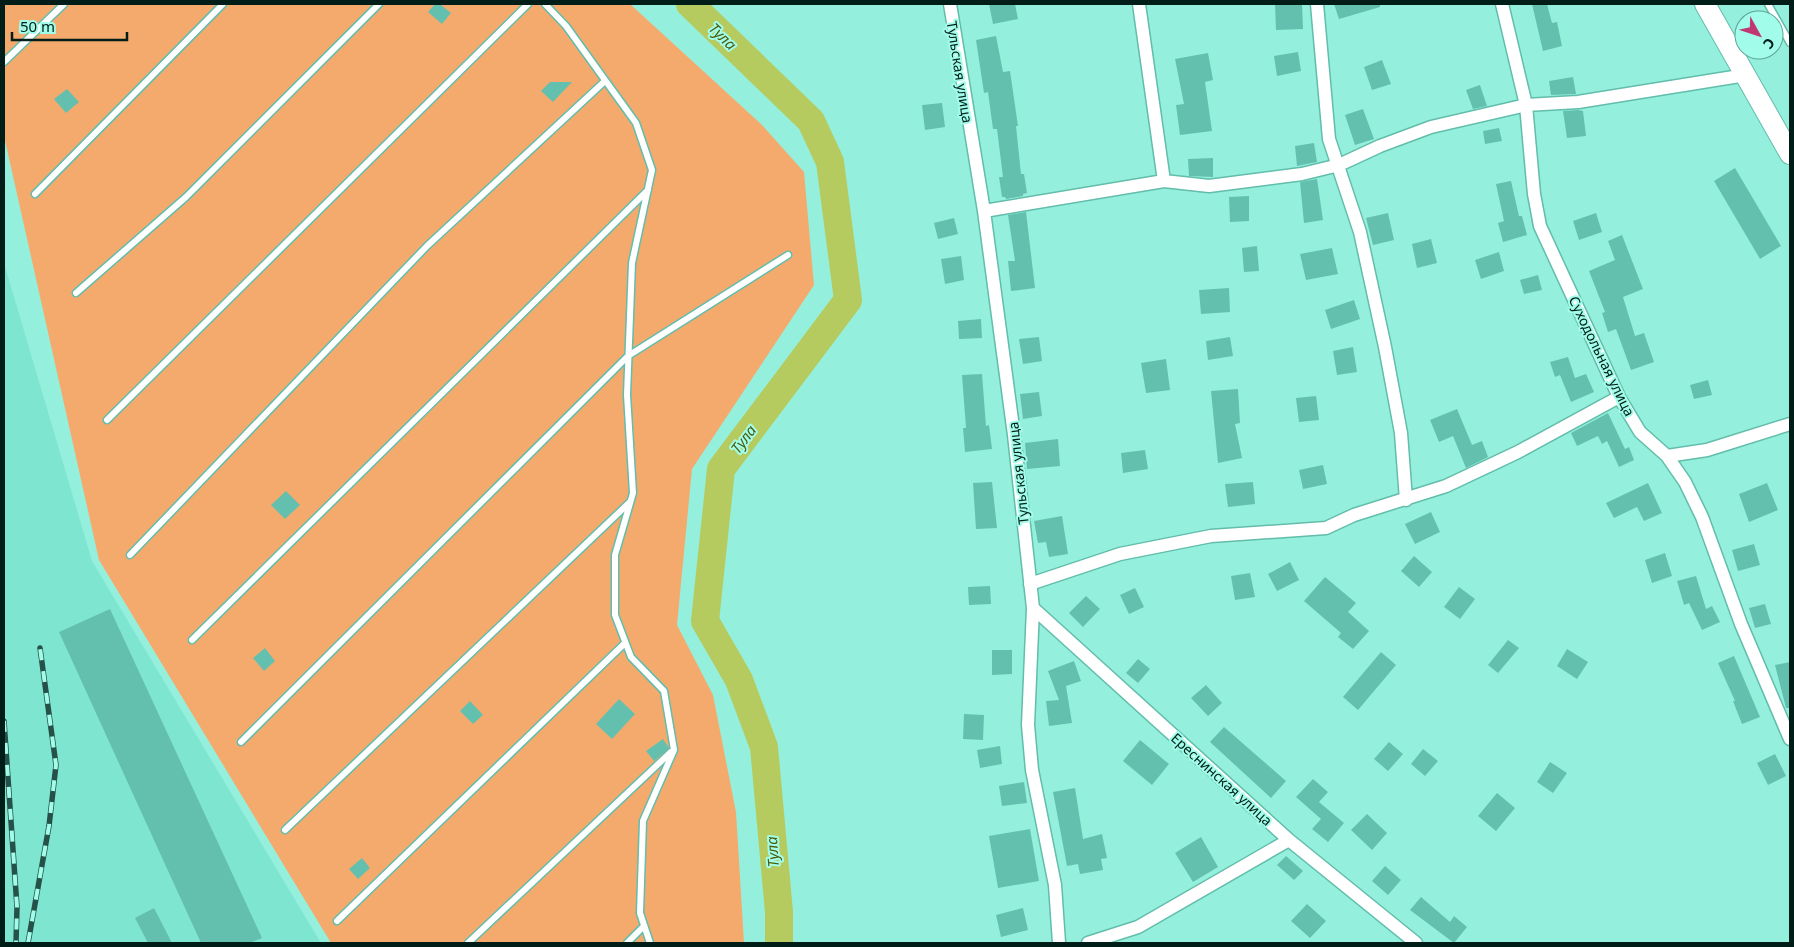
<svg xmlns="http://www.w3.org/2000/svg" width="1794" height="947" viewBox="0 0 1794 947" font-family="'Noto Sans',sans-serif">
<style>
.built{fill:#7ee5d0}
.green{fill:#f5aa6d}
.lines{fill:none;stroke-linecap:round;stroke-linejoin:round}
.river{stroke:#b5cb5f;stroke-width:28}
.building{fill:#64c0ae}
.service-casing{stroke:#62bdab;stroke-width:9}
.minor-casing{stroke:#62bdab;stroke-width:15}
.primary-casing{stroke:#62bdab;stroke-width:22}
.service{stroke:#fff;stroke-width:6}
.minor{stroke:#fff;stroke-width:12}
.primary{stroke:#fff;stroke-width:20}
.rail-casing{stroke:#255149;stroke-width:5.5}
.rail{stroke:#a1fde9;stroke-width:4;stroke-dasharray:11;stroke-linecap:butt}
.labels{text-anchor:middle;dominant-baseline:central;stroke-width:4;stroke-linejoin:round;paint-order:stroke}
.street-label{font-size:14px;fill:#011d18;stroke:#a1fde9}
.water-label{font-size:15px;font-style:italic;fill:#4e5b0a;stroke:#a1fde9}
</style>
<rect width="100%" height="100%" fill="#94f0dc"/>
<path class="built" d="M4,263L92,561L321,943H4Z"/>
<path class="green" d="M4,4H630L761,124L804,172L814,285L692,469L677,625L713,695L736,812L744,943H331L99,560L4,136Z"/>
<g class="lines">
<path class="river" d="M690,4L811,121L830,162L848,300L721,469L705,621L739,680L764,747L779,912V943"/>
</g>
<path class="building" d="M435,4H440L451,13L442,24L428,12Z
M989,4H1015L1018,19L993,24Z
M1275,4H1302L1303,29L1276,30Z
M1334,4H1380V7L1339,19Z
M1532,4H1547L1552,23L1557,22L1562,46L1543,51Z
M996,36L1003,72L1010,71L1018,126H1016L1021,174H1024L1027,193L1023,194V196L1006,199L1005,197H1002L999,177H1003L997,129H993L988,92L984,93L976,40Z
M1298,52L1301,71L1277,76L1274,56Z
M1208,53L1213,80L1205,82L1212,131L1180,135L1176,105L1184,104L1175,59Z
M1382,60L1391,84L1372,90L1364,67Z
M1573,77L1576,94L1551,95L1549,81Z
M550,82H572L553,102L541,91Z
M1480,85L1487,106L1473,109L1466,90Z
M67,89L79,102L66,113L54,99Z
M942,103L945,127L925,130L922,105Z
M1363,109L1374,139L1355,145L1345,115Z
M1578,110L1583,111L1586,136L1567,138L1563,111Z
M1499,128L1502,141L1485,144L1483,131Z
M1314,143L1317,162L1297,166L1295,146Z
M1213,158V177L1189,176L1188,159Z
M1735,168L1781,246L1760,259L1714,181Z
M1317,179L1323,220L1304,223L1300,182Z
M1511,181L1519,216H1522L1527,235L1503,242L1498,223L1504,221L1496,184Z
M1249,196V221L1230,222L1229,197Z
M1026,212L1035,288L1011,291L1008,261H1015L1008,215Z
M1388,213L1394,240L1373,245L1366,218Z
M1596,213L1602,232L1579,240L1573,221Z
M954,218L958,234L938,239L934,223Z
M1622,235L1643,289L1623,297L1635,336L1644,333L1654,362L1631,370L1616,329L1608,332L1602,313L1605,312L1589,271L1615,260L1608,241Z
M1431,239L1437,263L1417,268L1412,244Z
M1257,246L1259,271L1244,272L1242,248Z
M1332,248L1338,274L1306,280L1300,254Z
M1499,252L1504,271L1481,279L1475,260Z
M961,256L964,280L945,284L941,259Z
M1538,275L1542,290L1524,294L1520,280Z
M1229,288L1230,312L1201,314L1199,290Z
M1354,300L1360,319L1331,329L1325,310Z
M981,319L982,338L959,339L958,321Z
M1039,337L1042,361L1023,364L1019,339Z
M1230,337L1233,356L1208,360L1206,341Z
M1353,347L1357,372L1337,375L1333,351Z
M1568,357L1575,378L1586,374L1594,392L1571,402L1560,375L1555,377L1550,362Z
M1166,359L1170,390L1146,393L1141,363Z
M982,374L986,426L989,425L992,449L965,452L963,428H966L962,375Z
M1708,380L1712,395L1694,399L1690,385Z
M1238,389L1240,423L1235,424L1242,458L1218,463L1211,391Z
M1039,392L1042,416L1023,419L1020,394Z
M1316,396L1319,420L1299,422L1296,398Z
M1457,409L1472,445L1482,441L1488,457L1466,468L1453,436L1439,442L1430,420Z
M1608,413L1625,449L1629,447L1634,460L1619,467L1607,441L1602,444L1598,436L1577,446L1571,433Z
M1058,439L1060,466L1027,469L1025,443Z
M1145,450L1148,469L1123,473L1121,453Z
M1323,465L1327,484L1303,489L1299,470Z
M992,482L997,528L976,529L973,483Z
M1253,482L1255,504L1228,507L1225,484Z
M1648,483L1662,513L1644,521L1637,507L1614,518L1606,503Z
M1767,483L1778,510L1749,522L1739,494Z
M286,491L300,505L285,519L271,505Z
M1431,512L1440,532L1415,544L1405,524Z
M1062,516L1068,554L1049,557L1046,542L1038,543L1034,521Z
M1754,544L1760,565L1738,571L1732,550Z
M1665,553L1672,576L1652,583L1645,560Z
M1414,556L1432,572L1419,587L1401,571Z
M1290,562L1299,580L1277,591L1268,574Z
M1250,573L1255,597L1235,600L1231,576Z
M1696,576L1706,609L1712,606L1720,622L1702,630L1689,603L1684,605L1677,581Z
M1325,577L1356,603L1348,612L1369,631L1353,649L1338,637L1341,633L1304,601Z
M990,586L991,604L969,605L968,587Z
M1459,587L1475,599L1460,619L1444,607Z
M1135,588L1144,607L1129,614L1120,595Z
M1086,596L1100,609L1083,627L1069,613Z
M1765,604L1771,624L1755,628L1749,608Z
M110,609L262,938L250,943H201L59,632Z
M1508,640L1519,648L1498,673L1488,665Z
M265,648L275,661L264,671L253,658Z
M1567,649L1588,662L1577,679L1557,666Z
M992,650H1012V674L992,675Z
M1381,652L1396,665L1358,710L1343,697Z
M1734,656L1760,717L1742,724L1733,701H1735L1718,663Z
M1138,659L1150,669L1138,683L1126,673Z
M1074,661L1081,681L1066,686L1072,723L1049,726L1046,701L1059,700L1048,671Z
M1790,662V708H1786L1775,665Z
M1206,685L1222,703L1208,716L1191,698Z
M619,699L635,714L612,739L596,724Z
M470,701L483,715L473,724L460,711Z
M964,714L984,715L983,740L963,739Z
M1224,727L1286,781L1271,798L1210,742Z
M663,739L669,748L654,761L646,751Z
M1140,740L1169,764L1152,785L1123,761Z
M1389,742L1403,754L1388,771L1374,759Z
M1000,746L1002,764L980,768L977,750Z
M1423,749L1438,761L1425,776L1411,764Z
M1775,754L1786,776L1768,785L1757,763Z
M1550,762L1567,773L1553,793L1537,782Z
M1313,779L1328,792L1319,802L1344,823L1328,842L1312,829L1321,819L1296,797Z
M1024,782L1027,803L1002,806L999,786Z
M1075,788L1083,839L1102,834L1107,858L1101,859L1103,870L1080,874L1078,864L1067,866L1053,792Z
M1497,793L1515,808L1496,831L1478,816Z
M1367,814L1387,833L1372,850L1351,830Z
M1030,829L1039,881L998,888L989,836Z
M1201,837L1218,867L1193,882L1175,853Z
M1286,856L1303,871L1294,880L1277,865Z
M362,858L370,868L358,879L349,869Z
M1385,866L1401,880L1388,895L1372,881Z
M1421,897L1450,922L1454,916L1467,927L1454,943L1410,910Z
M1307,904L1326,921L1310,938L1291,921Z
M154,908L172,943H148L135,918Z
M1023,908L1028,930L1001,937L996,915Z"/>
<g class="lines">
<g class="service-casing">
<path id="service" d="M545,4L566,26L636,123L652,170L632,263L627,395L633,493L615,555V615L631,657L664,691L674,750L643,821L640,913L650,943
M1768,4L1790,43
M4,62L64,4
M35,194L223,4
M76,293L186,197L379,4
M107,420L528,4
M130,555L427,246L605,81
M192,640L648,190
M241,742L628,356L788,255
M285,830L630,502
M337,921L625,643
M468,943L671,752
M627,943L644,926"/>
</g>
<g class="minor-casing">
<path id="minor" d="M950,4L984,211L1014,435L1033,608L1028,725L1032,770L1055,885L1059,943
M1139,4L1164,181
M1317,4L1329,139L1360,232L1385,347L1401,433L1406,500
M1502,4L1526,105L1534,194L1540,226L1619,397L1640,432L1667,456L1685,482L1702,517L1741,624L1790,739
M984,211L1164,181L1209,186L1302,174L1339,165L1380,146L1431,127L1526,105L1578,102L1746,75
M1667,456L1707,450L1790,424
M1030,584L1120,554L1211,536L1326,528L1354,515L1446,486L1518,452L1619,397
M1033,608L1289,840L1416,943
M1088,943L1138,927L1289,840"/>
</g>
<g class="primary-casing">
<path id="primary" d="M1705,4L1790,154"/>
</g>
<use href="#service" class="service"/>
<use href="#minor" class="minor"/>
<use href="#primary" class="primary"/>
<g class="rail-casing">
<path id="rail" d="M4,721L17,907L16,943
M28,943L49,826L56,765L40,648"/>
</g>
<use href="#rail" class="rail"/>
</g>
<g class="labels">
<g class="street-label">
<text transform="translate(960 72) rotate(81)">Тульская улица</text>
<text transform="translate(1602 356) rotate(64)">Суходольная улица</text>
<text transform="translate(1018 473) rotate(-96)">Тульская улица</text>
<text transform="translate(1222 779) rotate(42)">Ереснинская улица</text>
</g>
<g class="water-label">
<text transform="translate(723 36) rotate(44)">Тула</text>
<text transform="translate(743 439) rotate(-53)">Тула</text>
<text transform="translate(772 852) rotate(-94)">Тула</text>
</g>
</g>
<rect width="1794" height="947" fill="none" stroke="#011d18" stroke-width="10"/>
<g transform="translate(1759 35) rotate(130)"><circle r="24" fill="#a1fde9" stroke="#61a395"/>
<path d="M0-4L9 19L0 12L-9 19Z" fill="#c13771"/>
<text y="-8" font-size="14" font-weight="bold" text-anchor="middle" fill="#011d18">С</text>
</g>
<path d="M12 32v8h115v-8" fill="none" stroke="#011d18" stroke-width="2.5"/>
<text x="20" y="32" font-size="15" fill="#011d18" stroke="#a1fde9" stroke-width="4" paint-order="stroke">50 m</text>
</svg>
